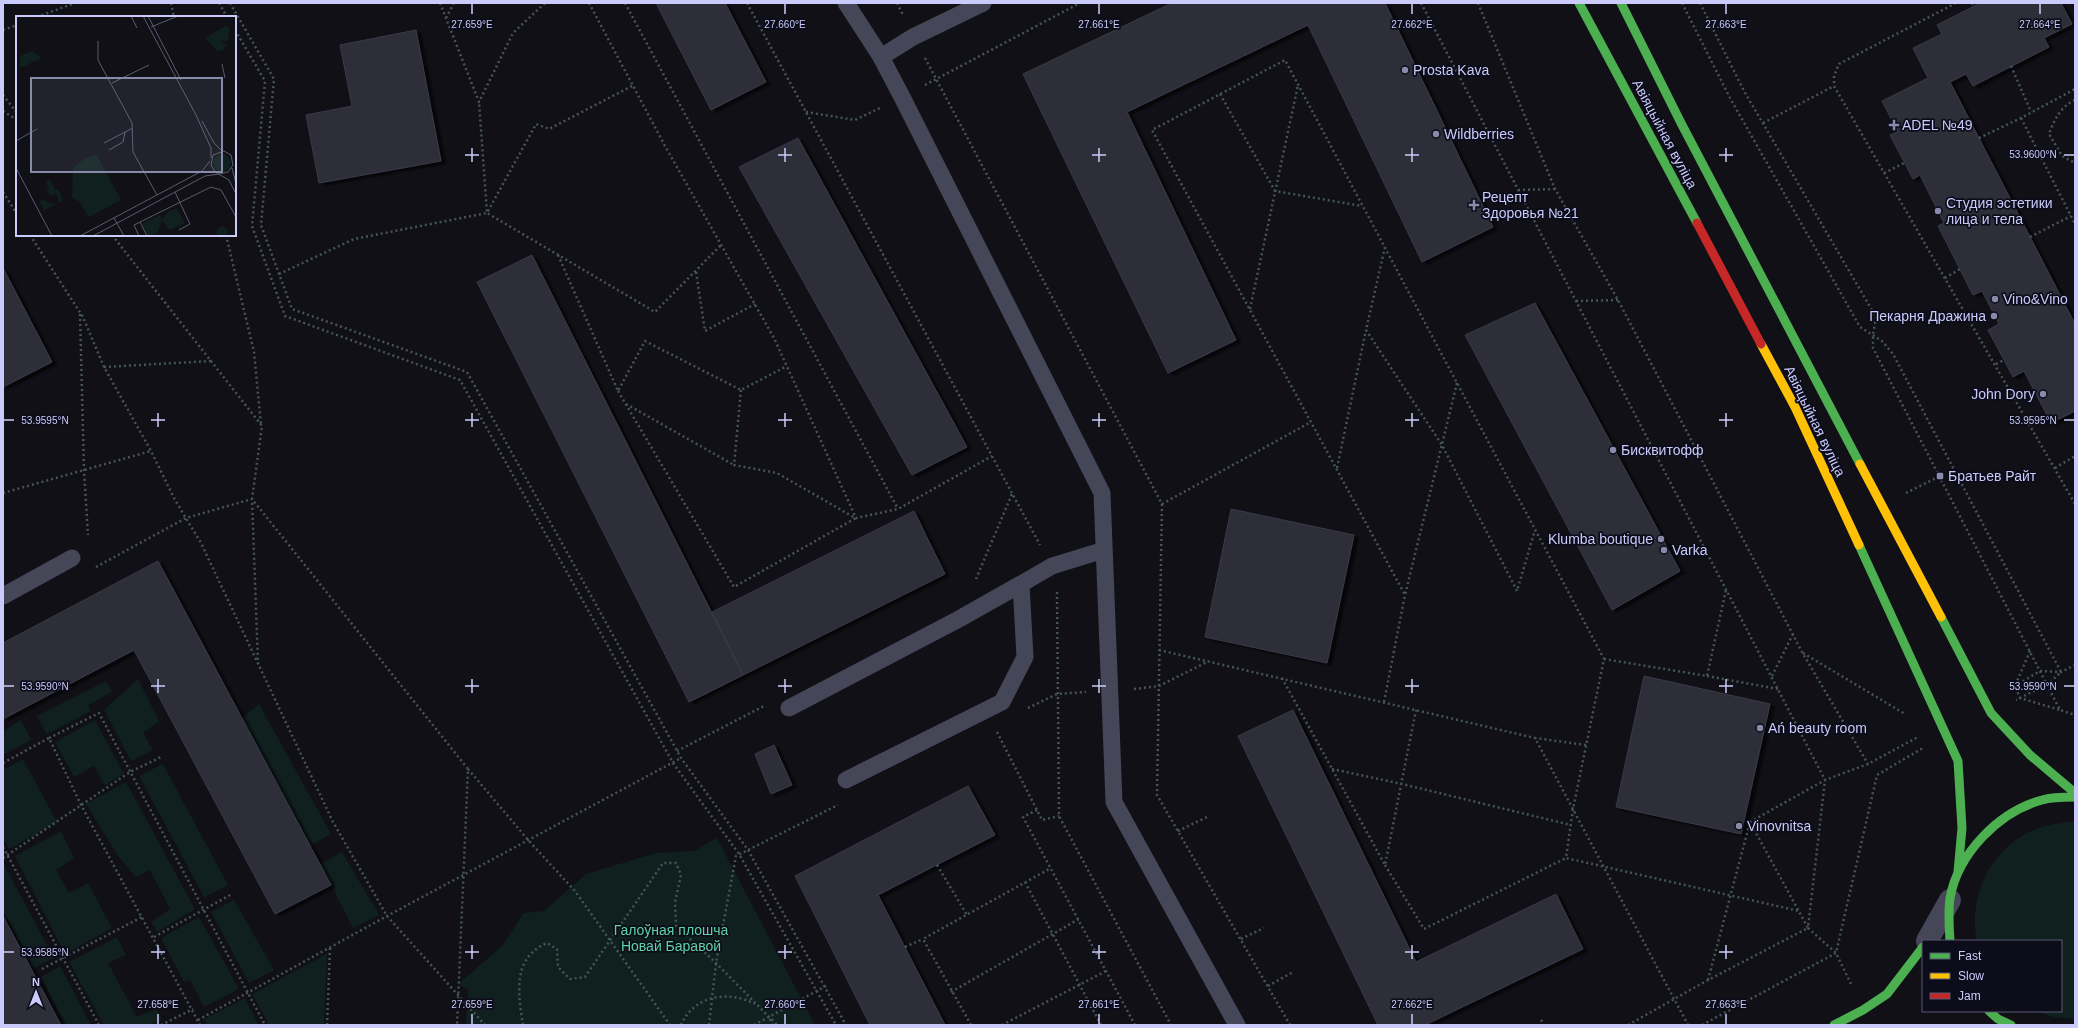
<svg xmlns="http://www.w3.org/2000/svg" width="2078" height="1028" viewBox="0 0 2078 1028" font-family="Helvetica,sans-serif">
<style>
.green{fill:#10201f}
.building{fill:#2d2d39;stroke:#3a3a4a;filter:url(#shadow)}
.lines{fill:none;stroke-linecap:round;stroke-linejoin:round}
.path{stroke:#46545c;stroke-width:2.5;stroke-dasharray:2 3;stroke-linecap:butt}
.lane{stroke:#454657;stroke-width:17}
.street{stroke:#454657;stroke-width:22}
.fast{stroke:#4caf50;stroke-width:9}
.slow{stroke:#ffc107;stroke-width:9}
.jam{stroke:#c62828;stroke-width:9}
.ticks{fill:none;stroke:#cacbfa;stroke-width:1.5}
.poi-dot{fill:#898aaa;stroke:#0c0c1a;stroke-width:1.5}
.labels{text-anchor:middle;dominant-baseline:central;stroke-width:3.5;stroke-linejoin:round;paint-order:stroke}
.poi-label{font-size:14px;fill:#cacbfa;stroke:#0c0c1a;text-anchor:start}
.street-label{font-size:14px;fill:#cacbfa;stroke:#0c0c1a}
.park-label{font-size:14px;fill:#5dd3a4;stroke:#0c0c1a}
.inset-road{fill:none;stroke:#5a5b71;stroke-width:1}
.view{fill:#898aaa;fill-opacity:0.15;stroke:#898aaa;stroke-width:2}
.inset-edge{fill:none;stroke:#cacbfa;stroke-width:2}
.ticks-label{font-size:10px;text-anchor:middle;fill:#cacbfa;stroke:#0c0c1a;stroke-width:3.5;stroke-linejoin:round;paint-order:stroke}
</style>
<defs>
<filter id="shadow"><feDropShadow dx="4.5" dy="2.5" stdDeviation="1" flood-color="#0009"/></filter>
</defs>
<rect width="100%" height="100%" fill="#101016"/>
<path class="green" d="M138,679L159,721L143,733L153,750L131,761L104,710Z
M106,681L112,692L88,705L91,711L47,734L37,716Z
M259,704L331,834L310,846L242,718Z
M21,720L31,740L3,755V731Z
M95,720L124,774L105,785L94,766L74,777L55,742Z
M23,759L57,822L9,849L3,837V770Z
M163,764L228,885L204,897L139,776Z
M126,782L195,909L157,932L151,922L170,909L150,870L136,877L118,856L86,804Z
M2067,822H2075V1019L2054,1017L2035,1011H2061V941H1977C1968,898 1989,852 2029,832C2041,826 2054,824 2067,822Z
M61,831L74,858L56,870L69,893L88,883L112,928L65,954L15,856Z
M717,838L815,1025H466L468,990L458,984L501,947L524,913L544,911L586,874L656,853L694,851Z
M342,852L379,915L353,928L320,864Z
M3,863L54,958L33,968L3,911Z
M234,900L274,970L249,983L211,912Z
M199,917L239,989L204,1007L190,980L184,982L161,938Z
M117,937L126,955L108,963L137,1017L156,1009L162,1019L150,1025H104L69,962Z
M327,954L324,1025H269L252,994Z
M60,966L91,1025H66L41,977Z
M245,998L259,1025H207L204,1019Z"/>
<path class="building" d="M656,3H725L766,82L711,110Z
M1172,3H1385L1493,227L1422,262L1308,25L1127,112L1236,340L1168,373L1023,74Z
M1980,3H2061L2072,24L2044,38L2049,47L1973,86L1966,74L1950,82L2075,324V411L2051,423L2024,371L2013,377L1988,330L1999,324L1982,291L1973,295L1938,226L1944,223L1920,175L1913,179L1890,135L1898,132L1882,101L1928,78L1913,48L1942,34L1937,25Z
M416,30L441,161L319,183L306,115L352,106L340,45Z
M798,138L967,447L912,475L739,167Z
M532,255L743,675L689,702L477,282Z
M3,268L52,362L3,387Z
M1535,303L1680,571L1612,610L1465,335Z
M1231,509L1354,535L1327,663L1205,637Z
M914,511L945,574L743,675L712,612Z
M158,561L331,885L275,914L134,650L3,719V643Z
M1644,676L1770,704L1741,834L1616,807Z
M1293,710L1416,962L1556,894L1583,949L1425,1025H1378L1238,736Z
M774,745L792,785L771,794L755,754Z
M968,786L995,835L878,895L945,1025H870L795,876Z
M3,916L61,1025H3Z"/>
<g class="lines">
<path class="path" d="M171,3L174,17
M219,3L227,17
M230,3L274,79L261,225L292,309L467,372L681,758L748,850L846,1025
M440,3L479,102L513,33L545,3
M589,3L665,146L774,338L856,518L898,509L992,456
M625,3L898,509
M747,3L1040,545
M897,3L903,15
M1421,3L1825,780L1750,822L1808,928L1708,980L1628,1025
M1478,3L1555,189L1618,300L1802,652L1868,764
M1682,3L1730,98L1860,327L1882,341L1893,354L2061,672L2048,684L2016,700
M1700,3L1744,91L1876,317L1873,335V348L2060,710L2075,715
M1956,3L1839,64L1834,76V86L2075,504
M1972,3L1974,6
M37,17L75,3
M446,18L454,3
M3,30L17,25
M235,30L265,81L252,226L285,316L460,380L673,763L739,854L836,1025
M925,58L1162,504L1157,795L1290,1025
M2011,66L2031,112
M925,85L1080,3
M632,86L549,129L536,124L487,213L655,312L721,245
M1220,94L1275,191L1362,206
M3,95L17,113
M2075,100C2061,106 2054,120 2049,134L2062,156L2075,163
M3,111L17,120
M806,112L855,120L880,108
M2021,118L2075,224
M1763,123L1834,86
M1979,138L2021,118L2075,89
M1884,173L1904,163
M1518,190L1555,189
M3,192L17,214
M30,235L83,317L104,367L151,451L175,500L201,543L333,822L387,916L485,1025
M112,235L262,426L252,499L468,769L457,1025
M226,235L254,352L261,425
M2030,237L2071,216
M1385,247L1366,330L1442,445L1517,591L1535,530
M558,255L618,391L645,341L741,390L787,366
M696,272L705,331L755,304
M279,274L354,239L487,213L479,102
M1945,278L1960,269
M1576,301L1618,300
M1250,309L1298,85
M80,314L84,470L88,535
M1996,364L2004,360
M104,367L211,361
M1457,383L1405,595L1152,130L1285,60L1604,659L1573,809L1566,858L1799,911
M741,390L734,465L777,473L855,518
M618,391L734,587L856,518
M626,404L734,465
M1337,468L1366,330
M2055,468L2075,456
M3,493L151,451
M1906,493L1940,476
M1162,504L1311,422
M96,567L186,518L252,499L258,663
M976,579L1012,494
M1057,592L1059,816L1171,1025
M1159,650L1535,738
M2030,651L2015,686L2020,698L2060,710
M1803,653L1905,714
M1604,659L1707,676L1726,590
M1707,676L1778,689
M1772,676L1793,634
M1282,678L1385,865L1416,710
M1134,689L1159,686L1209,661
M2010,689L2040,671L2061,672L2075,665
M1384,702L1405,595
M1028,708L1057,694L1086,692
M997,732L1042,820L1059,816
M49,738L99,713L265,1025
M1586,745L1535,738L1688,1025
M677,751L764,706
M3,763L49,738L81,805L200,1025
M468,769L529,841L575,891L670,1025
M1332,769L1402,784L1571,825
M1037,810L1023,817L1135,1025
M1178,831L1207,817
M3,847L99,1025
M3,858L130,772L161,757
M937,865L967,915
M1385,865L1424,929L1566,858
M1025,882L1101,1025
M154,937L232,894
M1241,939L1264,928
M905,947L923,939
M42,969L142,917
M1708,980L1750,822
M1851,984L1836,953L1808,928L1825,780L1868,764L1918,737
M1268,986L1293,972
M951,992L1079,919
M770,1019L772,1025
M198,1020L387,916L681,758
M1541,1020L1544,1025
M161,1025L193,1009
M327,1025L330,948
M523,1025C518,993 512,958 547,943L557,949L558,967L570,979L585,977L663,863H676L681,875L675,902L676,926L716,963L777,1025
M681,1025C694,995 729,990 755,1004
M709,1025L716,963L736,856L838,805
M754,1025L826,986
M971,1025L923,939L1051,868
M1002,1025L1106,971
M1702,1025L1836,953L1877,775L1923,748"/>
<path class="lane" d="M846,3L881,57L902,97L1102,493L1114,802L1237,1025
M881,57L913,37L983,3
M3,596L72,558
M789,708L959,619L1021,584
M846,780L1002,702L1025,657L1021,584L1052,566L1104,550"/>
<path class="street" d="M1927,941L1950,900"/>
<path class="fast" d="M1579,3L1697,223
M1621,3L1681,123L1860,464
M1859,545L1958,761L1962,828L1958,872
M1941,617L1991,713L2030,755L2075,793
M1950,941C1949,926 1948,913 1950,898C1958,854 1998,812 2042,800C2052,797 2064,797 2075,797
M1989,1011L1998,1019L2011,1025
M1834,1025L1863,1010L1887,994L1923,947"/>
<path class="slow" d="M1761,344L1795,407L1859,545
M1860,464L1941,617"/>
<path class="jam" d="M1697,223L1761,344"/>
</g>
<path class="ticks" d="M472,4V14M785,4V14M1099,4V14M1412,4V14M1726,4V14M2040,4V14M472,148V162M785,148V162M1099,148V162M1412,148V162M1726,148V162M465,155H479M778,155H792M1092,155H1106M1405,155H1419M1719,155H1733M2064,155H2074M158,413V427M472,413V427M785,413V427M1099,413V427M1412,413V427M1726,413V427M4,420H14M151,420H165M465,420H479M778,420H792M1092,420H1106M1405,420H1419M1719,420H1733M2064,420H2074M158,679V693M472,679V693M785,679V693M1099,679V693M1412,679V693M1726,679V693M4,686H14M151,686H165M465,686H479M778,686H792M1092,686H1106M1405,686H1419M1719,686H1733M2064,686H2074M158,945V959M472,945V959M785,945V959M1099,945V959M1412,945V959M1726,945V959M4,952H14M151,952H165M465,952H479M778,952H792M1092,952H1106M1405,952H1419M1719,952H1733M158,1014V1024M472,1014V1024M785,1014V1024M1099,1014V1024M1412,1014V1024M1726,1014V1024"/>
<g class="poi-dot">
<circle cx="1405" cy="70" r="4"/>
<path d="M1892 119h4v4h4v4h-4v4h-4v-4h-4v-4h4z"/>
<circle cx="1436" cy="134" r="4"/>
<path d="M1472 199h4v4h4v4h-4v4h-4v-4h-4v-4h4z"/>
<circle cx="1938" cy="211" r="4"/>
<circle cx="1995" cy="299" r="4"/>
<circle cx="1994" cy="316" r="4"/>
<circle cx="2043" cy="394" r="4"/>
<circle cx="1613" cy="450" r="4"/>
<rect x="1936" y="472" width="8" height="8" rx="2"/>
<circle cx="1661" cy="539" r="4"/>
<circle cx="1664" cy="550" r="4"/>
<circle cx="1760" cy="728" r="4"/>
<circle cx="1739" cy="826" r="4"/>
</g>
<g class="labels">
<g class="poi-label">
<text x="1413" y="70">Prosta Kava</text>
<text x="1902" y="125">ADEL №49</text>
<text x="1444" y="134">Wildberries</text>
<text x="1482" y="197">Рецепт<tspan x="1482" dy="16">Здоровья №21</tspan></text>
<text x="1946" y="203">Студия эстетики<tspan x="1946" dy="16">лица и тела</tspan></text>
<text x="2003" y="299">Vino&amp;Vino</text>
<text x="1986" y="316" text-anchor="end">Пекарня Дражина</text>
<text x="2035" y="394" text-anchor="end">John Dory</text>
<text x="1621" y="450">Бисквитофф</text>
<text x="1948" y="476">Братьев Райт</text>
<text x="1653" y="539" text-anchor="end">Klumba boutique</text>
<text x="1672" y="550">Varka</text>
<text x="1768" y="728">Ań beauty room</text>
<text x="1747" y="826">Vinovnitsa</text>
</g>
<g class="street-label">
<text transform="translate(1665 134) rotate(62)">Авіяцыйная вуліца</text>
<text transform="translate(1815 421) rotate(64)">Авіяцыйная вуліца</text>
</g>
<g class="park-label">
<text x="671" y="930">Галоўная плошча<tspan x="671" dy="16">Новай Баравой</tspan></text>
</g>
</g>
<g transform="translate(16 16)">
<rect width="220" height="220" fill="#101016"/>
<path d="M209,10L213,11V21L211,25H206L207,29L211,26L207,34L201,35L189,22ZM16,35L26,42L4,52V40ZM197 147a9 9 0 1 1 18 0a9 9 0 1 1-18 0ZM81,139L105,184L73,201L64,186L56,181L57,152L69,142ZM34,164L39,174L35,177L42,173L47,184L43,186L40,177L34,180L28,168L34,176L30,166ZM29,184L33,187L40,188L28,194L23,185ZM161,193L169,207L154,214L146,204L141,218L132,220L126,208L144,199L146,203L153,195ZM200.5 216a5.5 5.5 0 1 1 11 0a5.5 5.5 0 1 1-11 0Z" fill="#10201f"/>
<path class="inset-road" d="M115,0L121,12M127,0L180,99L195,132V142M132,0L165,64M135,11L162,0M82,25V44L116,107L117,136L141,179M206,48L209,62M96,67L133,49M186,105L198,127L206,135M0,125L21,113M88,127L109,116M93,134L107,126L109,116L117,112M0,152L36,220M216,152L220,168M203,158L212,156L217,149L215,139L208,135L197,139L195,149L199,156L213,164L220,178M159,176L174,208L163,214M98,202L108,220M124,206L131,220M64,220L186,155L194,145M77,220L189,160L203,158M123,220L118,209L195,171L205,174L220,201"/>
<path class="view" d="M15,62H206V156H15Z"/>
<rect width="220" height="220" class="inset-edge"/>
</g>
<g class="ticks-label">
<text x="472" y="28">27.659°E</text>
<text x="785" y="28">27.660°E</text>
<text x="1099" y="28">27.661°E</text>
<text x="1412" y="28">27.662°E</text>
<text x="1726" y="28">27.663°E</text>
<text x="2040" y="28">27.664°E</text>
<text x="2033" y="158">53.9600°N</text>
<text x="45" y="424">53.9595°N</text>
<text x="2033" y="424">53.9595°N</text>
<text x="45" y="690">53.9590°N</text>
<text x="2033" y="690">53.9590°N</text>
<text x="45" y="956">53.9585°N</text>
<text x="158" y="1008">27.658°E</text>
<text x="472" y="1008">27.659°E</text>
<text x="785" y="1008">27.660°E</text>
<text x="1099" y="1008">27.661°E</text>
<text x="1412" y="1008">27.662°E</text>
<text x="1726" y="1008">27.663°E</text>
</g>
<rect width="2078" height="1028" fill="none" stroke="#cacbfa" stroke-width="8"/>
<rect x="1922" y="940" width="140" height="72" fill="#0c0c1a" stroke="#585874"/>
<rect x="1930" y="953" width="20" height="6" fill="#4caf50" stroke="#585874"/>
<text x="1958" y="960" font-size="12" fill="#cacbfa">Fast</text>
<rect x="1930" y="973" width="20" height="6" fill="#ffc107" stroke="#585874"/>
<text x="1958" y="980" font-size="12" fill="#cacbfa">Slow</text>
<rect x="1930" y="993" width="20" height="6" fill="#c62828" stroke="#585874"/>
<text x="1958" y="1000" font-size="12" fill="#cacbfa">Jam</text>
<g transform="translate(36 992)" stroke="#0c0c1a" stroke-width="3" paint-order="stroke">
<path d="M0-3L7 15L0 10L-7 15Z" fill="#cacbfa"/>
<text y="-6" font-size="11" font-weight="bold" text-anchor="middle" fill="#cacbfa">N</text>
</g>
</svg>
